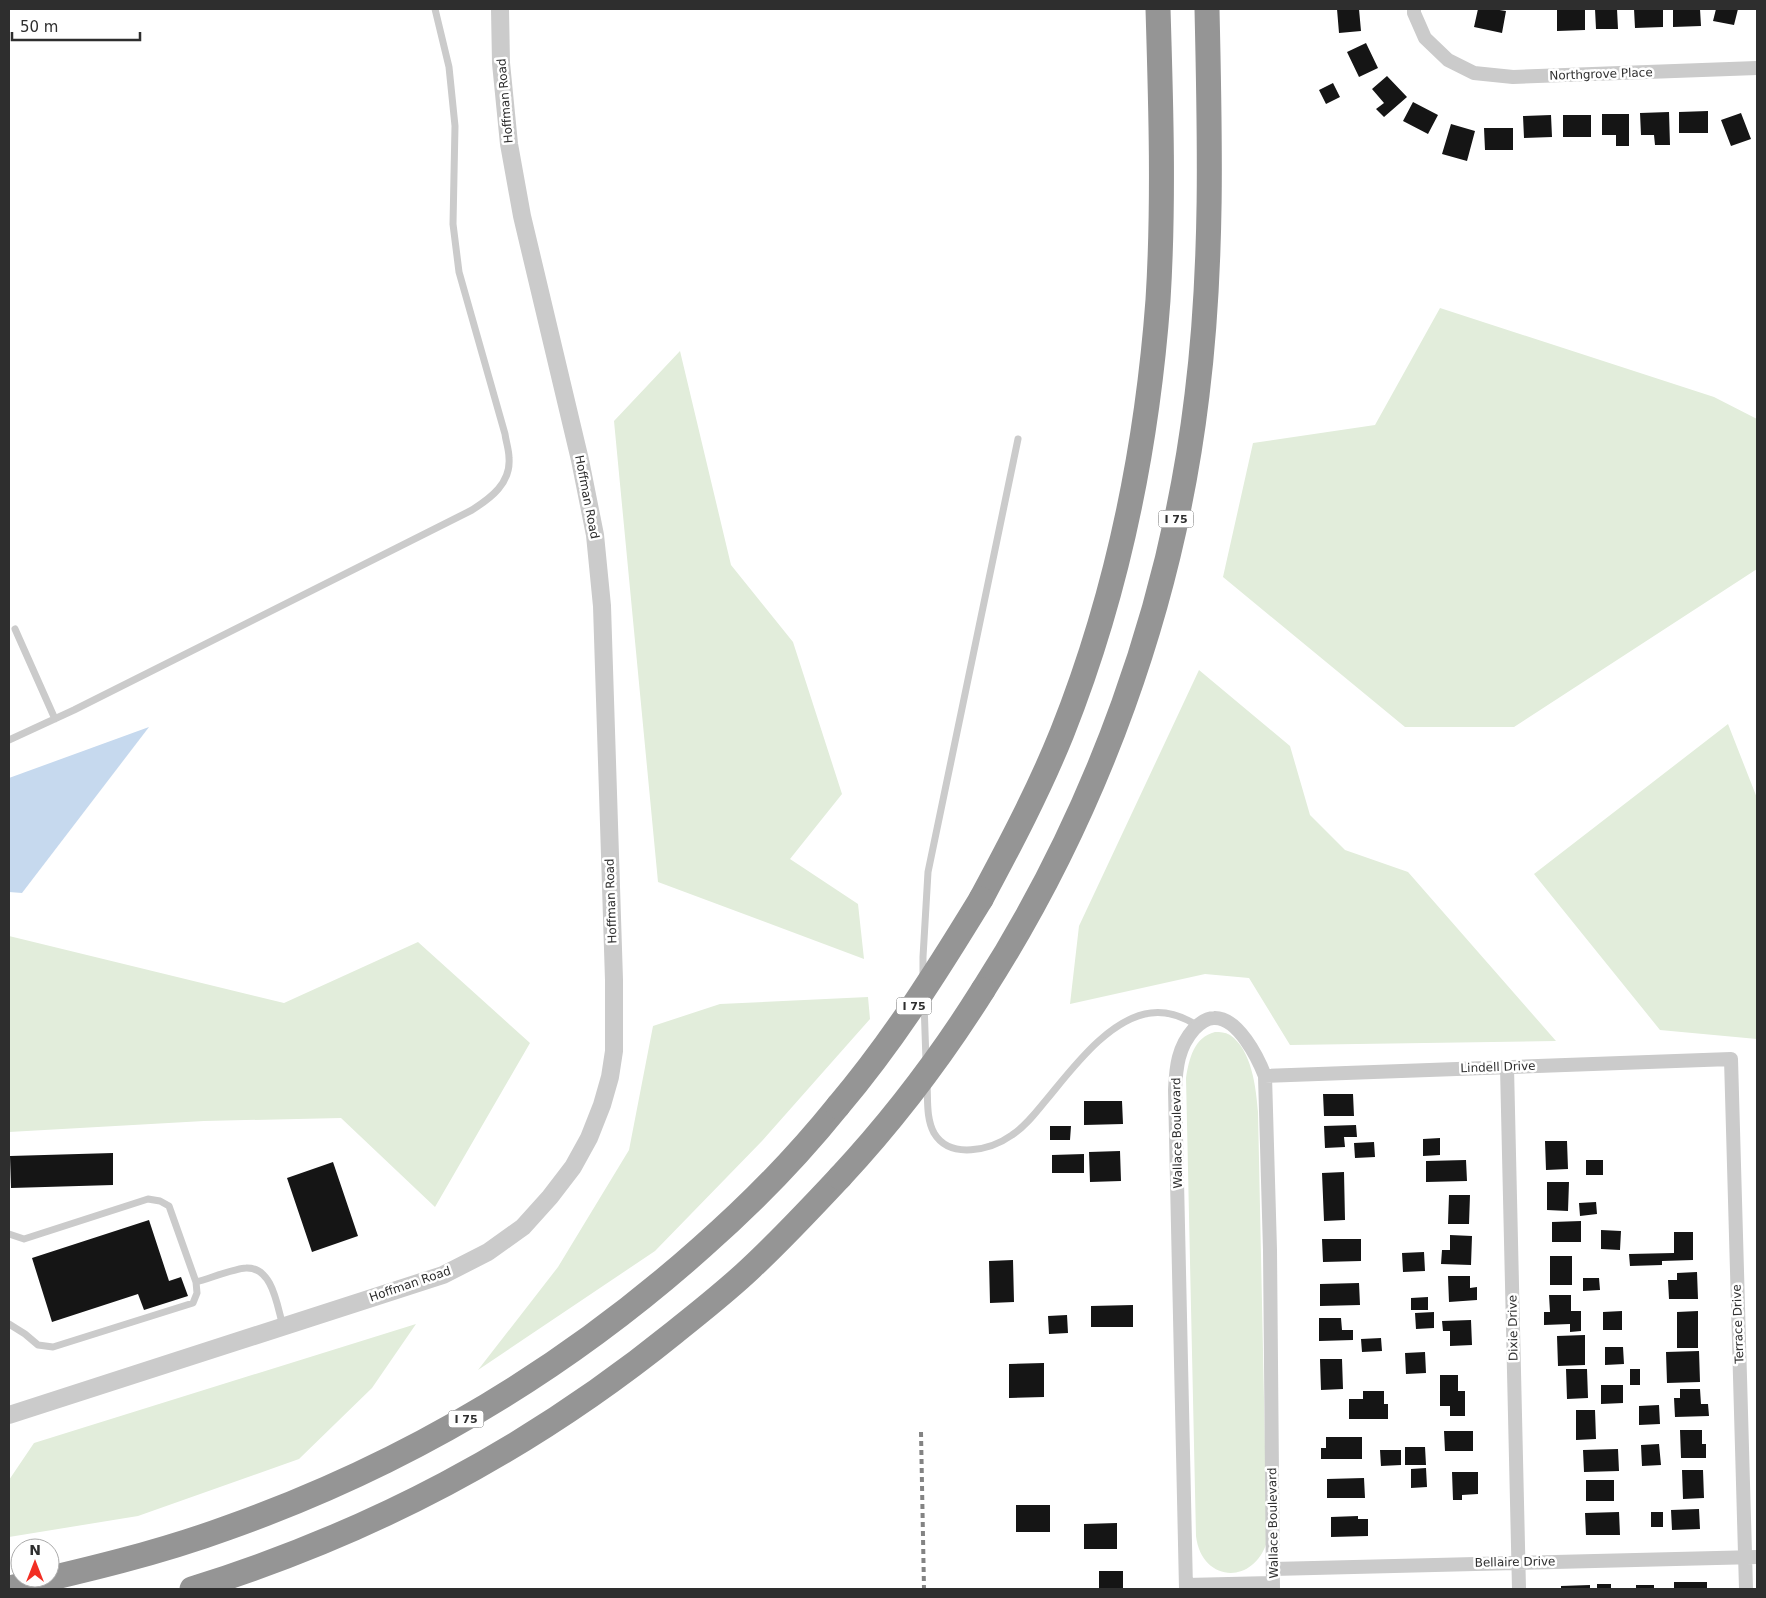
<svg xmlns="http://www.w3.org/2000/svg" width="1766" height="1598" viewBox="0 0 1766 1598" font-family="'DejaVu Sans',sans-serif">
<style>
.green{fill:#e2eddb}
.water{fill:#c6d9ee}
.building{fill:#151515}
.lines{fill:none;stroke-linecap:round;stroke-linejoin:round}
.service{stroke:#cbcbcb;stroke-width:7}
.minor{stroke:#cbcbcb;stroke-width:14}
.tertiary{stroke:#cbcbcb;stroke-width:18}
.motorway{stroke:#959595;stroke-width:25}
.rail{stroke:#838383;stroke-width:4;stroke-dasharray:5 4;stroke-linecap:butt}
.motorway-bridge{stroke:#959595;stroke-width:25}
.labels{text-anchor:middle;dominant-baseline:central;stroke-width:5;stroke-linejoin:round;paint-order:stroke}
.shield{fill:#fff;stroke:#6d6d6d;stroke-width:1}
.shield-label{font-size:11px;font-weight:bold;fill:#2e2e2e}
.street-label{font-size:12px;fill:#2e2e2e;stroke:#fff}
</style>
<rect width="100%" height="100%" fill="#fff"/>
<path class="green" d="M1440,308L1714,397L1757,419V569L1514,727H1405L1223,577L1253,443L1375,425Z
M680,351L731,565L793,642L842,794L790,859L858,904L864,959L658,882L614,421Z
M1199,670L1290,746L1310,815L1345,850L1408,872L1556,1041L1290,1045L1249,978L1205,974L1070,1004L1079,926Z
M1728,724L1757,798V1039L1660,1030L1534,874Z
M9,936L284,1003L418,942L530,1043L435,1207L341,1118L204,1121L9,1132Z
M868,997L870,1019L762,1141L655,1251L478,1370L558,1267L629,1150L653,1026L720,1004Z
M1215,1032C1220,1032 1225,1032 1230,1035C1252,1050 1256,1088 1258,1112L1267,1542C1252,1587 1201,1581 1196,1536L1186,1078C1189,1059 1194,1037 1215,1032Z
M416,1324L372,1388L299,1459L138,1516L9,1537V1480L34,1443Z"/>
<path class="water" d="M149,727L22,893L9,892V778Z"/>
<path class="building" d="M1337,9H1359L1361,31L1339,33Z
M1478,9H1493L1506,11L1502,33L1474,27Z
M1557,9H1585V30L1557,31Z
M1595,9H1617L1618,29H1596Z
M1634,9H1663V27L1635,28Z
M1673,9H1700L1701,26L1673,27Z
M1716,9H1738L1734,25L1713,21Z
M1366,43L1378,68L1359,77L1347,52Z
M1387,76L1407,97L1384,117L1376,109L1384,103L1372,89Z
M1333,83L1340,97L1326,104L1319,90Z
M1413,102L1438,115L1428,134L1403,121Z
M1708,111V133H1679V112Z
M1669,112L1670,145H1655L1654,135H1641L1640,113Z
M1741,113L1751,139L1731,146L1721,120Z
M1602,114H1629V146H1616V135H1602Z
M1551,115L1552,137L1524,138L1523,116Z
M1563,115H1591V137H1563Z
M1451,124L1475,131L1467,161L1442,154Z
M1484,128H1513V150H1485Z
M1323,1094H1353L1354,1116H1324Z
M1084,1101H1122L1123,1124L1084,1125Z
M1356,1125L1357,1137H1344L1345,1147L1325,1148L1324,1126Z
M1050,1126H1071L1070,1140H1050Z
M1440,1138V1155L1423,1156V1139Z
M1545,1141H1567L1568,1169L1546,1170Z
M1374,1142L1375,1157L1355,1158L1354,1143Z
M1120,1151L1121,1181L1090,1182L1089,1152Z
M113,1153V1185L11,1188L10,1156Z
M1084,1154V1173H1052V1155Z
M1466,1160L1467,1181L1426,1182V1161Z
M1586,1160H1603V1175H1586Z
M333,1162L358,1236L312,1252L287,1178Z
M1344,1172L1345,1220L1324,1221L1322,1173Z
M1547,1182H1569L1568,1211L1547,1210Z
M1449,1195H1470L1469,1224H1448Z
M1596,1202L1597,1214L1580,1216L1579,1203Z
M149,1220L169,1281L181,1277L188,1296L144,1310L138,1294L52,1322L32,1258Z
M1581,1221V1242H1552V1222Z
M1601,1230L1621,1231L1620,1250L1601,1249Z
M1674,1232H1693V1260L1662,1261V1265L1630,1266L1629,1254L1674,1253Z
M1450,1235L1472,1236L1471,1265L1441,1264L1442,1250H1450Z
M1322,1239H1361V1261L1323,1262Z
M1424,1252L1425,1271L1403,1272L1402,1253Z
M1550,1256H1572V1285H1550Z
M1013,1260L1014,1302L990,1303L989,1261Z
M1697,1272L1698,1299H1669L1668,1280H1677V1273Z
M1448,1276H1470V1288L1477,1287V1300L1449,1302Z
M1583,1278H1599L1600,1290L1583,1291Z
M1359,1283L1360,1305L1320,1306V1284Z
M1549,1295H1571V1311H1581V1331L1570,1332V1324L1544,1325V1312H1550Z
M1428,1297V1310H1411V1298Z
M1133,1305V1327H1091V1306Z
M1622,1311V1330H1603V1312Z
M1698,1311V1348H1677V1312Z
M1434,1312V1328L1416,1329L1415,1313Z
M1067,1315L1068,1333L1049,1334L1048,1316Z
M1319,1318H1341L1342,1330H1353V1340L1319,1341Z
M1471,1320L1472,1345L1450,1346V1331H1443L1442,1321Z
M1585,1335V1365L1558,1366L1557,1336Z
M1381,1338L1382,1351L1362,1352L1361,1339Z
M1605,1347H1623L1624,1364L1605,1365Z
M1699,1351L1700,1382L1667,1383L1666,1352Z
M1425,1352L1426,1373L1406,1374L1405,1353Z
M1320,1359H1342L1343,1389L1321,1390Z
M1044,1363V1397L1009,1398V1364Z
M1566,1369H1587L1588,1398L1567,1399Z
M1630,1369H1640V1385H1630Z
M1440,1375H1458V1391H1465V1416H1450V1406H1440Z
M1601,1385H1623V1403L1601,1404Z
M1680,1389H1700L1701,1404H1708L1709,1416L1675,1417L1674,1398H1680Z
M1363,1391H1384V1404H1388V1419H1349V1399H1363Z
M1659,1405L1660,1424L1639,1425V1406Z
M1576,1410H1595L1596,1439L1576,1440Z
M1680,1430H1702V1444H1706V1458H1681Z
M1444,1431H1473V1451H1445Z
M1326,1437H1362V1459H1321V1448H1326Z
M1659,1444L1661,1465L1642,1466L1641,1445Z
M1405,1447H1425L1426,1465H1405Z
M1618,1449L1619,1471L1584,1472L1583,1450Z
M1380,1450H1401V1465L1381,1466Z
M1426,1468L1427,1487L1411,1488V1469Z
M1682,1470H1703L1704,1498L1683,1499Z
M1452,1472H1478V1494L1462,1495V1500H1453Z
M1364,1478L1365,1498H1327V1479Z
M1586,1480H1614V1501H1586Z
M1016,1505H1050V1532H1016Z
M1699,1509L1700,1529L1672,1530L1671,1510Z
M1619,1512L1620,1535H1586L1585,1513Z
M1651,1512H1663V1527H1651Z
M1358,1516V1519H1368V1536L1331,1537V1517Z
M1117,1523V1549H1084V1524Z
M1099,1571H1123V1589H1099Z
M1674,1582H1707V1589H1674Z
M1597,1584H1611V1589H1597Z
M1590,1585V1589H1561V1586Z
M1636,1585H1654V1589H1636Z"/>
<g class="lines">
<path class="service" d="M15,629L55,719
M9,740L74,710L472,510C491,498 511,483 509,458C509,450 506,442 505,434L459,272L453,224L455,126L449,67L435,9
M923,976V957L928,872L1018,439
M924,1002L926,1061
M927,1084C928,1100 926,1118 934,1133C950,1160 991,1150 1012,1135C1026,1126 1036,1112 1047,1099C1072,1069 1109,1018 1151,1013C1167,1011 1184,1017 1198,1026
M9,1234L24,1239L148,1199L160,1201L169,1206L196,1282L197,1293L193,1303L53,1347L38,1345L25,1334L9,1324
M196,1282C208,1279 236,1268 246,1268C273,1267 277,1306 283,1326"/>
<path class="minor" d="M1414,9V13L1425,38L1448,60L1474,73L1513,77L1757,68
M1507,1067L1519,1589
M1265,1076L1731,1059L1746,1589
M1273,1569L1757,1557
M1186,1585L1273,1583
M1186,1589L1175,1090C1176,1067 1178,1047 1194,1029C1199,1024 1206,1018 1214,1018C1238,1017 1258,1058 1265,1076L1270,1250L1273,1589"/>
<path class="tertiary" d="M9,1415L443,1275L488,1252L523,1227L550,1197L573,1167L589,1138L602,1105L610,1077L614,1051V980L602,606L595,535L580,460L522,216L509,144L501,63L500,9"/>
<path class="motorway" d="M981,899C1010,845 1039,790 1062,733C1117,595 1147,448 1158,300C1164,204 1161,106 1158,9
M983,990C1097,812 1172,605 1197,395C1213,266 1210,137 1207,9
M9,1588C82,1571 156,1554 227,1528C402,1466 563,1371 702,1247C751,1204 797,1157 838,1106
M192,1589C371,1533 529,1450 675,1332C701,1311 728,1290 752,1267C783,1238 811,1208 840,1177"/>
<path class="rail" d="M921,1432L924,1589"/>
<path class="motorway-bridge" d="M838,1106C893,1041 937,971 981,899
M840,1177C893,1120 941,1057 983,990"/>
</g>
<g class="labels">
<g class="shield">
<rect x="1158.5" y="510.5" width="35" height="17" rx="4"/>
<rect x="896.5" y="997.5" width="35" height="17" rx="4"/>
<rect x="448.5" y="1410.5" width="35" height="17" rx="4"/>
</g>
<g class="shield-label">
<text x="1176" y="519">I 75</text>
<text x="914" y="1006">I 75</text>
<text x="466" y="1419">I 75</text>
</g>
<g class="street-label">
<text transform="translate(1601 74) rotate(-2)">Northgrove Place</text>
<text transform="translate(505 101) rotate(-95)">Hoffman Road</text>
<text transform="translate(587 497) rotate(79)">Hoffman Road</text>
<text transform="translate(611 901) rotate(-92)">Hoffman Road</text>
<text transform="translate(1498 1067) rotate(-2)">Lindell Drive</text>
<text transform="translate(1177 1133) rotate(-91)">Wallace Boulevard</text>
<text transform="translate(410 1284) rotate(-19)">Hoffman Road</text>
<text transform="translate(1738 1324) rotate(-92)">Terrace Drive</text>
<text transform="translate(1513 1328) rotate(-91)">Dixie Drive</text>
<text transform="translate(1273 1523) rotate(-91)">Wallace Boulevard</text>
<text transform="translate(1515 1562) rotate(-1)">Bellaire Drive</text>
</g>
</g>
<rect width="1766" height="1598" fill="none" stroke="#2e2e2e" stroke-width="20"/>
<g transform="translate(35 1563)"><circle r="24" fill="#ffffff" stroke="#ababab"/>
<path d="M0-4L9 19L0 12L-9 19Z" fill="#f22f24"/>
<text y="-8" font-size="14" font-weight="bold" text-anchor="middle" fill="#2e2e2e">N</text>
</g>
<path d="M12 32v8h128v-8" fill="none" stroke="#2e2e2e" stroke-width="2.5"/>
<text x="20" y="32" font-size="15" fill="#2e2e2e" stroke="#ffffff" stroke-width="4" paint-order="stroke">50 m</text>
</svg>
